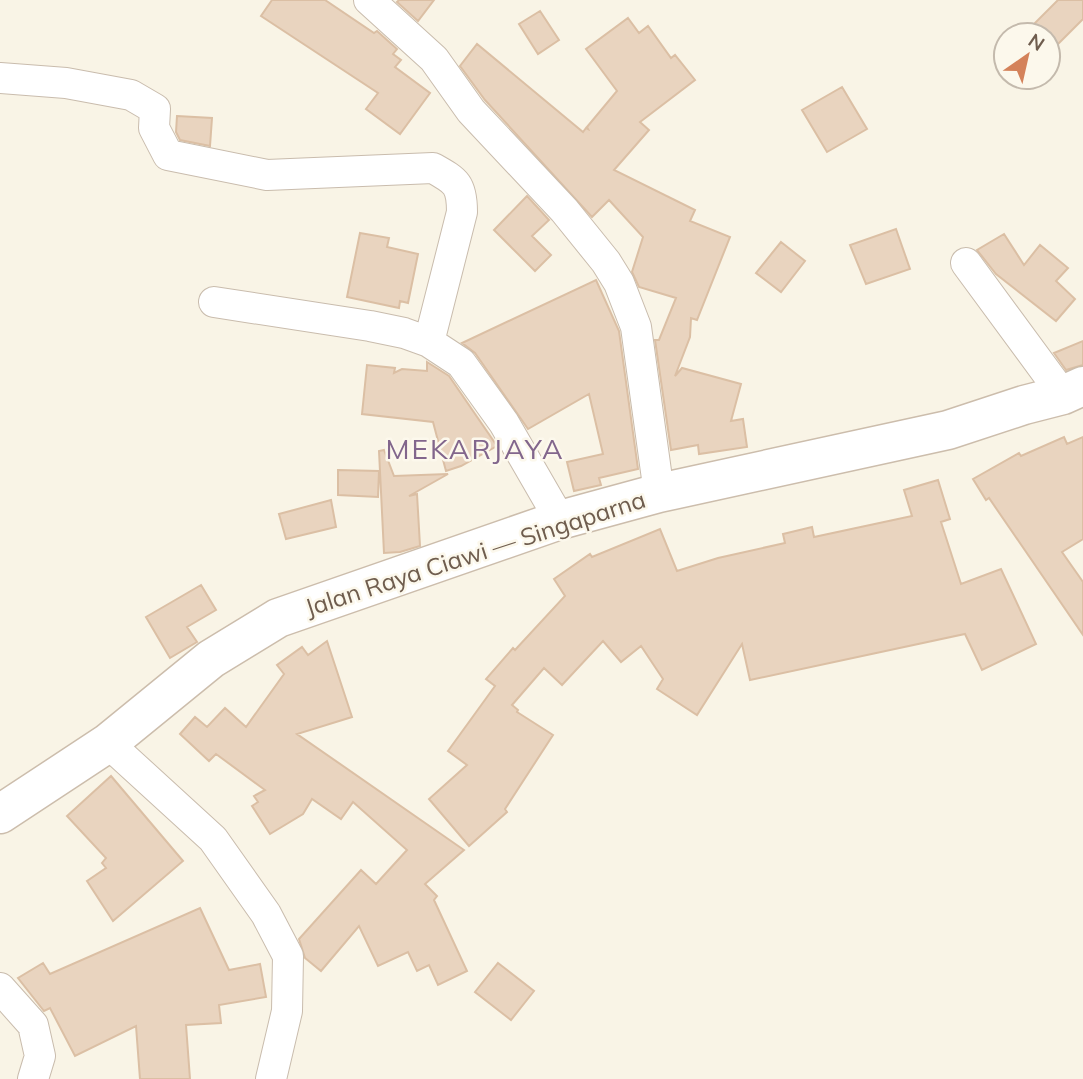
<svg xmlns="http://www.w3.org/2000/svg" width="1083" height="1079" viewBox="0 0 1083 1079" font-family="Mulish,sans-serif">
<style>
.building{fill:#e9d4bf;stroke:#dbbfa4;stroke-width:2}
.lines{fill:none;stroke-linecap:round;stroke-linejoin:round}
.street-casing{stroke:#c9bcad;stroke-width:32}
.secondary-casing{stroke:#ccbdac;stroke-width:41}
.street{stroke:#fff;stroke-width:30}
.secondary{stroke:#fff;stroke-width:38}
.labels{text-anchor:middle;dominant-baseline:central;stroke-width:5;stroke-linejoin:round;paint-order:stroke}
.street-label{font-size:24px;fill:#6f5d4e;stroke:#fcf8ec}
.quarter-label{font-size:28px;letter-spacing:2px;fill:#82668c;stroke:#fcf8ec}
</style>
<rect width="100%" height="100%" fill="#f9f4e6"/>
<path class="building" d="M272,0H325L374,33L377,31L397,49L393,54L401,60L395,67L430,93L400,134L366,109L378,93L261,16Z
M399,0H434L418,21L397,2Z
M1058,0H1083V19L1048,54V35H1023Z
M540,11L559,40L538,54L519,24Z
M628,18L639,33L648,26L671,58L675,55L695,80L640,122L649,130L614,170L695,210L690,221L730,237L697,320L691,318L690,337L675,376L682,368L741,384L731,421L743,419L747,447L699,454L698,445L671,450L655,340H659L676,298L639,287L632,272L643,237L609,200L592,217L485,100L460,66L477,44L583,132L586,128L588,129L587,127L617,91L586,49Z
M842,87L867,129L827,152L802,110Z
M177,116L212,118L210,146L180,140L176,132Z
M527,196L549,220L532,236L551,255L535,271L494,230Z
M896,229L910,269L866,284L850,245Z
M360,233L389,238L387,247L418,254L408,303L400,301L399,308L347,297Z
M1004,234L1024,265L1040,245L1068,268L1056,281L1075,299L1056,321L996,274L977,250Z
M781,242L805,261L781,292L756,273Z
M596,280L619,331L638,469L599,478L601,485L574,491L567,462L603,454L589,394L528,429L475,353L462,343Z
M1083,341V365L1066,370L1054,353Z
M427,362L449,376L497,446L461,466L446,471L433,422L362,414L367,365L395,368L394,373L402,369L427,371Z
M1064,437L1067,444L1083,437V539L1062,552L1083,582V635L989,498L986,500L973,479L1019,453L1021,456Z
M384,450L394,476L448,474L409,496L417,494L420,546L400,552L384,553L379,451Z
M338,470L379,471L378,497L338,495Z
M938,480L950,519L941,522L961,584L1001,569L1036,644L982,670L965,634L750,680L742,644L697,715L657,689L663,679L641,646L621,662L603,641L562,685L544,668L512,705L518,710L517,712L553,735L505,809L507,812L469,846L429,799L467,765L448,751L495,686L486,679L513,648L515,650L565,596L554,579L590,554L592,557L660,529L677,571L718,558L785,543L783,534L812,527L814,537L912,516L904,490Z
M331,500L336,527L286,539L279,514Z
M201,585L216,610L187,627L197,642L170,658L146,617Z
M327,641L352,717L297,734L464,850L425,884L437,896L434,900L467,971L438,985L429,965L417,971L408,952L378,966L359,926L321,971L305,958L299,939L361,870L376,884L407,850L353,802L341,819L312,799L303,814L270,834L252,806L258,802L254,796L265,790L216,754L209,761L180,734L195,717L207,727L225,708L246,727L284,674L277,665L302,647L308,655Z
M111,776L183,861L113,921L87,881L106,868L102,863L106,858L67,816Z
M200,908L229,970L260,964L266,997L219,1005L221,1023L186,1025L190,1079H140L136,1026L75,1056L50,1008L44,1011L18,978L43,963L50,974Z
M498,963L534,991L511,1020L475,992Z"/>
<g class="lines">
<g class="street-casing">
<path id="street" d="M369,0L434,59L471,111L564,210L606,262L619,283L636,327L659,493
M0,78L66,83L131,95L155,109L154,128L168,155L267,175L433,168C456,181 462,184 462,212L429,342
M966,263L1063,395
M214,302L370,326L404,333L429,342L461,363L504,423L560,520
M108,743L213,839L266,914L288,956L287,1011L271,1079
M0,988L33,1025L40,1056L33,1079"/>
</g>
<g class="secondary-casing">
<path id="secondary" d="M0,814L108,743L211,659L278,618L560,520L659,493L948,430L1024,405L1063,395L1083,386"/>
</g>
<use href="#street" class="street"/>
<use href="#secondary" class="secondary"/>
</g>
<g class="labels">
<g class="street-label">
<text transform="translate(475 553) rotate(-18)">Jalan Raya Ciawi — Singaparna</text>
</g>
<g class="quarter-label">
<text x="475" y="448">MEKARJAYA</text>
</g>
</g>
<g transform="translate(1027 56) rotate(34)"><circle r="33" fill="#fcf8ec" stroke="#c4baad" stroke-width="2"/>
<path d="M0-5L12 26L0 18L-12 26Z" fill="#d4825a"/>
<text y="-10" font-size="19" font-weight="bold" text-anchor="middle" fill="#6f5d4e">N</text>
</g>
</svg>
